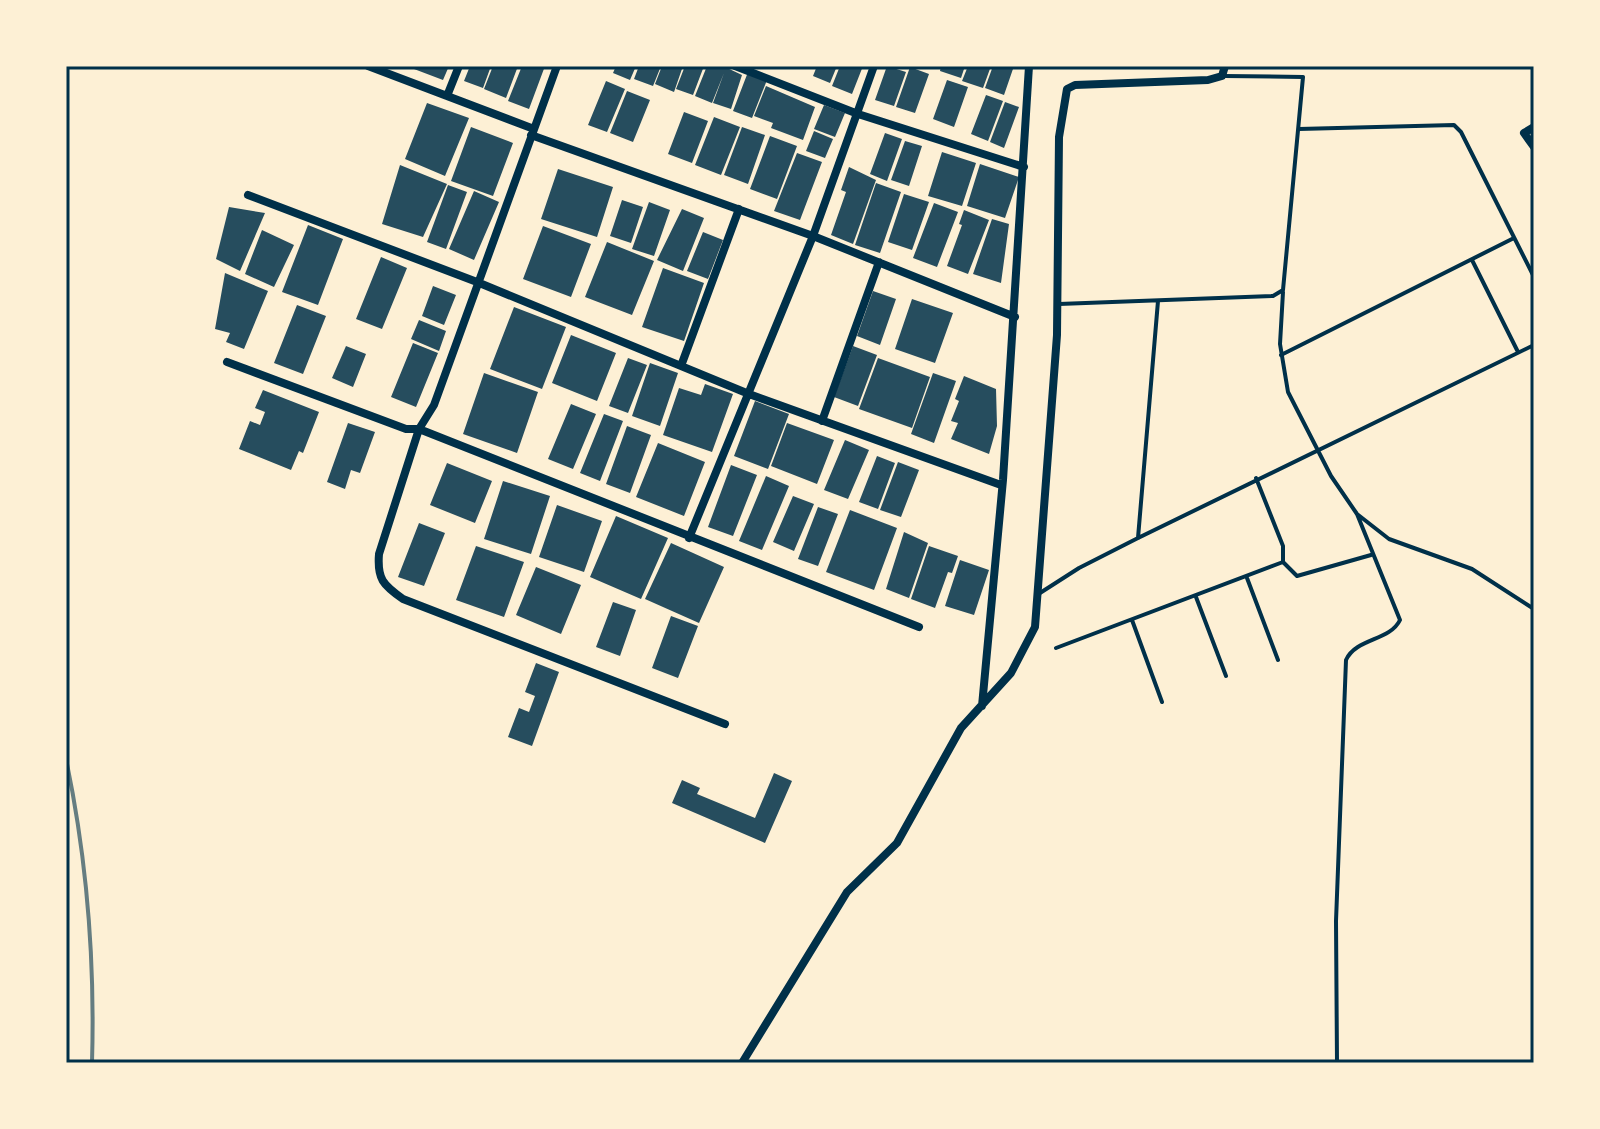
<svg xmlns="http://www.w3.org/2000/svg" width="1600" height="1129" viewBox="0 0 1600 1129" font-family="Arial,sans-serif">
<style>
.building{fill:#264d5e}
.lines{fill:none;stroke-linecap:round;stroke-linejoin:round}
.service{stroke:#003049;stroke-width:4}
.minor{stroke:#003049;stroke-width:8}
.rail{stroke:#657d81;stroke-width:4}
.neatline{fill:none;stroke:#003049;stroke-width:3}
</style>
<rect width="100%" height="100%" fill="#fdf0d5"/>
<path class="building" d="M416,66H449L443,80L414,69Z
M470,66H491L483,88L464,81Z
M493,66H518L506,98L484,89Z
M522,66H545L529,109L508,101Z
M616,66H636L630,80L613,73Z
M639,66H661L653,86L634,79Z
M662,66H683L674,92L655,84Z
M685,66H704L693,95L676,89Z
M707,66H723L742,75L731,109L713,103L724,73L712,103L695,96Z
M817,66H837L830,83L813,76Z
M840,66H863L852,94L832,86Z
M887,66L906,72L894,106L875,100Z
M941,66H965L961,78L940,71Z
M968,66H991L983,88L962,81Z
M993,66H1014L1004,95L985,88Z
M910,67L929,74L915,113L896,107Z
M748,72L767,80L752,118L733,111Z
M947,80L968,87L954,127L933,119Z
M606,81L625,89L607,132L588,125Z
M766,86L815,107L803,140L771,128L773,123L754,116Z
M627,91L650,100L633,142L610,133Z
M986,95L1003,101L988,141L971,134Z
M1005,102L1019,107L1004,148L990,142Z
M427,103L469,118L445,176L405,159Z
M824,105L845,113L835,137L814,129Z
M684,112L708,121L692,163L668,154Z
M714,117L740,127L721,175L695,165Z
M471,127L513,143L493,196L451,181Z
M742,127L765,135L748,184L724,175Z
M814,131L833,139L825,158L806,151Z
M885,133L902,139L887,181L870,174Z
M770,136L797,146L777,199L750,189Z
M905,141L922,146L909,186L891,180Z
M942,152L976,163L962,206L928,196Z
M797,153L822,162L800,220L774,211Z
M980,164L1019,177L1005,218L967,206Z
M400,165L447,184L423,237L382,224Z
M849,167L876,180L853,244L831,235L846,192L841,190Z
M558,169L613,187L597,237L541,219Z
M876,183L901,192L880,253L855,245Z
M448,185L467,192L446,249L427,242Z
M474,191L499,202L474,260L449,249Z
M904,194L929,202L912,250L888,242Z
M622,200L643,207L631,243L610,236Z
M649,202L670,210L654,256L632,249Z
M934,203L958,212L937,267L913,258Z
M229,207L265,213L240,271L216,259Z
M682,209L704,218L683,271L657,260Z
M964,210L989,220L968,274L947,266L962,225L959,224Z
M992,219L1009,224L1001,283L973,274Z
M308,225L343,239L318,305L282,292Z
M543,226L591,244L571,297L523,279Z
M262,230L294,245L274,287L245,274Z
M703,232L723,240L708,279L687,271Z
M607,242L654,261L632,315L585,297Z
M381,257L407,268L382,329L356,319Z
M663,268L704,283L684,341L642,327Z
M225,273L268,291L244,349L226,342L230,333L215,329Z
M433,286L456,295L444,325L422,316Z
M873,291L896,299L880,345L857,336Z
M912,299L953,313L935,363L895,349Z
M297,305L326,316L303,374L274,363Z
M514,307L566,327L542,389L490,369Z
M419,320L446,331L439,351L411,339Z
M571,335L616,353L597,401L552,383Z
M413,343L438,353L416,407L391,397Z
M346,346L366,354L353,387L332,378Z
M853,346L877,355L858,406L834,397Z
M628,358L647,365L628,413L609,406Z
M878,358L930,377L912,428L859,409Z
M650,363L678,373L660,426L632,416Z
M484,373L538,392L517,453L463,434Z
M933,373L956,381L934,443L911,434Z
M964,376L996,389L997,426L989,454L951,439L958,423L951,421L959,401L955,399Z
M705,384L733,394L712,452L663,435L679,388L701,395Z
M263,390L319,412L303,453L299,451L291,470L239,449L250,421L260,425L265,412L255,408Z
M755,401L789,414L768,469L734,456Z
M571,404L596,414L573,469L548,459Z
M604,414L623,421L600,481L580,473Z
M348,423L375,432L360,473L351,470L345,489L327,482Z
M787,423L834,440L817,484L771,466Z
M627,426L651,435L630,493L606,484Z
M845,440L869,450L848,499L824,490Z
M658,443L705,462L684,516L636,497Z
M877,456L895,463L878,509L859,502Z
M898,462L919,470L901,517L880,510Z
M447,463L492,481L475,523L430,505Z
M731,465L757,475L733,536L708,527Z
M766,476L789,486L762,550L739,541Z
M503,481L550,496L531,554L484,539Z
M793,496L814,504L794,551L773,542Z
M557,505L602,521L584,572L539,557Z
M818,507L838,514L818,566L798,559Z
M850,510L897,528L874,590L826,572Z
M616,516L668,538L641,599L590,577Z
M419,523L445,533L424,586L398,577Z
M904,532L928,543L909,598L886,589Z
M671,543L724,567L699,623L645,599Z
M476,546L524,562L504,617L456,600Z
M929,546L958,556L952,573L948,572L935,608L911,599Z
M960,560L989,570L974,615L945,606Z
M536,567L581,585L561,634L516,615Z
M613,602L636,610L620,656L596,647Z
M671,616L698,626L678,678L652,668Z
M536,663L559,672L532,746L508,737L519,708L529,712L535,696L525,692Z
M774,773L792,781L765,843L672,803L682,780L700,788L697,794L755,818Z"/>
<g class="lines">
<path class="service" d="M1299,129L1454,125L1461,132L1534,277
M1472,260L1518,352
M1283,292L1280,344L1288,392L1331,476L1357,514L1389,539L1472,569L1534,609
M1059,304L1273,296L1283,290L1303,77L1224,76
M1281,355L1514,238
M1138,538L1158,301
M1283,562L1297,576L1371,555
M1247,578L1278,660
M1040,593L1079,568L1138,538L1534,345
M1196,597L1226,676
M1132,620L1162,702
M1056,648L1283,562V546L1256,478
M1337,1063L1336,921L1346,660C1356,638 1390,641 1400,620L1357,514"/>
<path class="minor" d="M368,66L534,129
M735,66L858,114L1024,167
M447,96L459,66
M1534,127L1524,133L1534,147
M531,135L813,236L1015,317
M248,195L477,282L749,394L1001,485
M227,362L406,429H419L434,405L557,66
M681,366L739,209
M822,421L879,262
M689,538L813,236L874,66
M982,706L1003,480L1029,66
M725,724L403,599C383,585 377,579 379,554L419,429L919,627
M742,1063L847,892L897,843L961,728L1011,673L1035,627L1057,335L1059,137L1067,89L1075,85L1208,80L1222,76L1225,66"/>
<path class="rail" d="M66,759C87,859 95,961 92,1063"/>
</g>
<rect width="1600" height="1129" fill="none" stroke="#fdf0d5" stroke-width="136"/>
<rect x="68" y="68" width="1464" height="993" class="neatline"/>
</svg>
